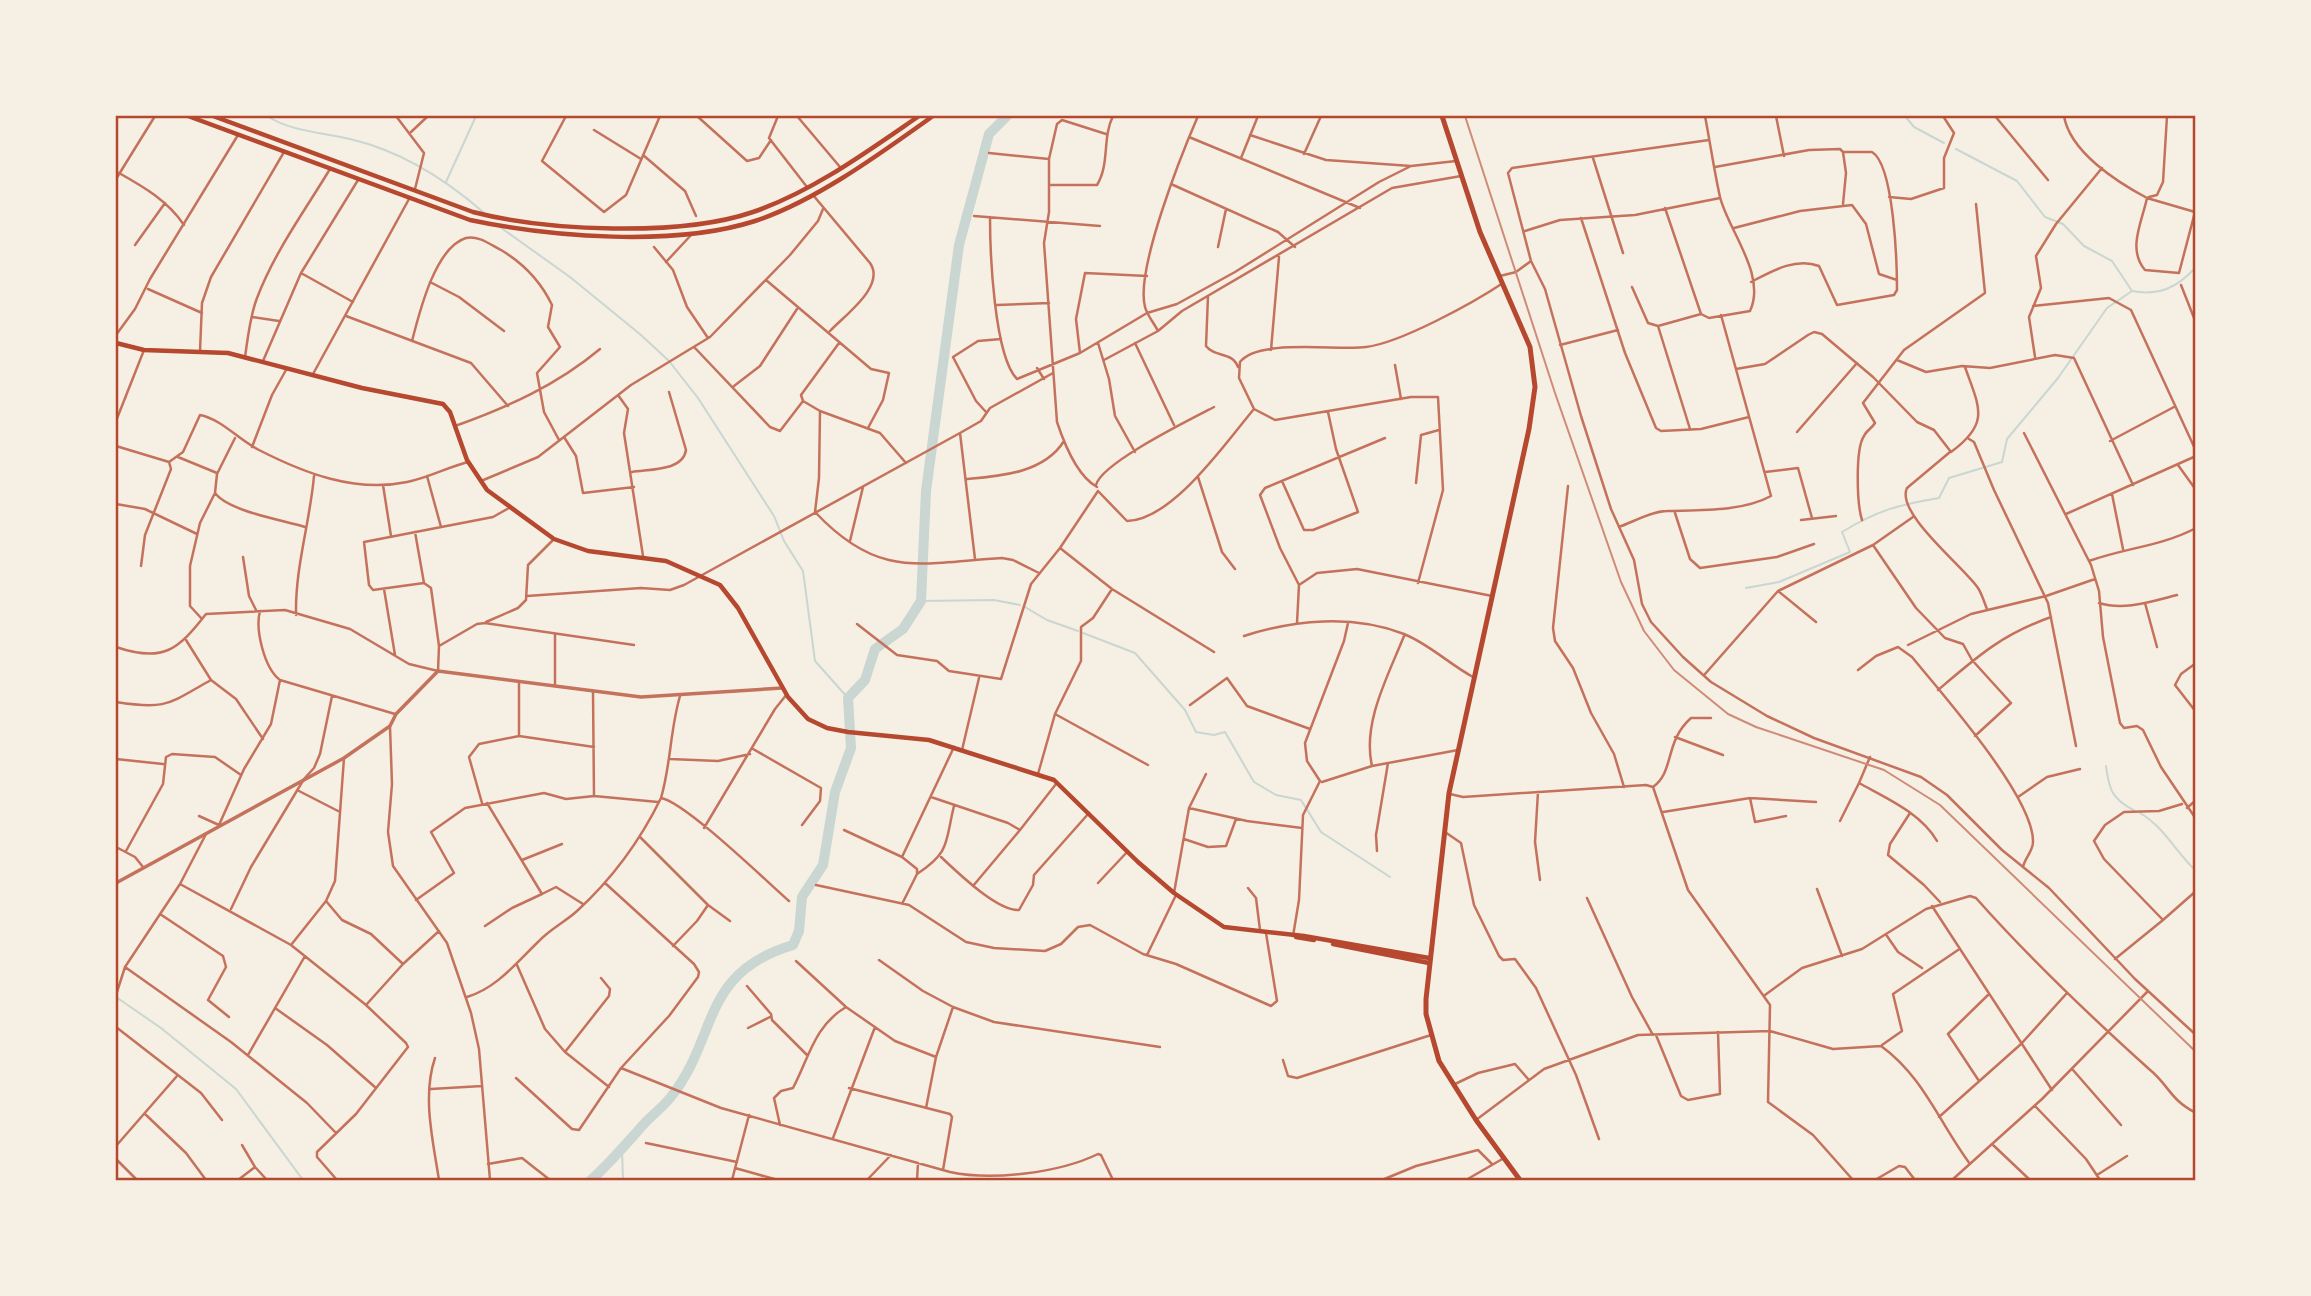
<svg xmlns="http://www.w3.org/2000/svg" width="2311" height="1296" viewBox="0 0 2311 1296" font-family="Signika,sans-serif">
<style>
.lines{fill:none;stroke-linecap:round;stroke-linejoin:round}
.stream{stroke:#c9d6d2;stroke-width:2}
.river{stroke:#c9d6d2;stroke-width:10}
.minor{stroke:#c5725c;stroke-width:2.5}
.tertiary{stroke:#c5725c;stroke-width:3.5}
.primary{stroke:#b5482f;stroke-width:4.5}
.trunk{stroke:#b5482f;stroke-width:5}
.rail{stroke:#cf8b77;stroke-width:2}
.neatline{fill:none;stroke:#b5482f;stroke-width:2.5}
</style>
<rect width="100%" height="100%" fill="#f6efe4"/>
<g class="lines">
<path class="stream" d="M267,116C292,132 322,132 350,139C401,151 444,178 483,212
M1905,116L1914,127L1944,143
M1956,149L2017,181L2045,217L2063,224L2084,246L2112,261L2132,291C2159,296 2177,288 2196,267
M446,182L476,116
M500,227L570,277L641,335L669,361L698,398L774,516L784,541L803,571L815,661L848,698
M1746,588L1779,582L1850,552L1842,532C1878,510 1898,505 1939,498L1949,478L2002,462L2007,439L2058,378L2107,308L2132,291
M921,601L994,600L1020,605
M1025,607L1047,620L1078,631
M1083,633L1135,653L1185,710L1196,732L1214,735L1225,732L1254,782L1276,795L1301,800L1321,832L1390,877
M2106,766C2109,790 2112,799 2135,811
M2140,813C2164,827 2175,851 2196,871
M116,997L161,1028L236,1089L303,1180
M622,1150L623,1180"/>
<path class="river" d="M591,1180C610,1163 626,1144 643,1125C651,1116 662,1108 670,1098C719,1038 699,973 793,945L799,931L802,897L823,865L835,792L851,748L848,698L865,680L875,649L903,629L921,601L926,491L959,245L989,134L1007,116"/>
<path class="minor" d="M396,116L424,153L415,189
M566,116L542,161L604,212L626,195L660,116
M697,116L747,161L759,158L771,140
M778,116L769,138L807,187
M797,116L840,167
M1776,116L1784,156
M1995,116L2048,180
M2064,116C2070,152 2117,182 2147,198C2142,222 2127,249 2145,270L2179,273L2195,212L2147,198L2149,197
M594,130L641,159
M411,132L428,116
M1250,135L1326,160L1411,166L1456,161
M1189,137L1360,208
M1709,140L1512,168L1508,173L1531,261L1545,289L1581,416L1611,509L1634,560L1642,604L1651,622L1683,657L1711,682L1767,716L1814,738L1921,777L1947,795L2002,850L2049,888L2135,979L2196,1035
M1843,152L1846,173L1843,204
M989,153L1049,159
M1304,154L1321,116
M643,155L685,191L696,216
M1241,158L1258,116
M1593,158L1623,253
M1715,167L1809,150L1840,149L1843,152H1872C1894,165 1897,263 1897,290L1894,295L1837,305L1819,266C1796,257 1772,271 1751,282
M119,173C144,187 168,201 184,225
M116,179L155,116
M1171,184L1278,232L1295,247
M1050,185H1097C1110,164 1102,138 1113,116
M813,195L870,263C886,286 845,315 830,331
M1889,197L1911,199L1944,188V158L1954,133L1943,116
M2149,197L2157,195L2163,182L2167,116
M1665,208L1701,314L1709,318L1750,311C1767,275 1728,230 1720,197C1714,170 1710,142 1705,116
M974,216L1100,226
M990,217C990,252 994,356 1017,379L1080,353L1147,313L1177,304L1235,272L1379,182L1411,166
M1581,218L1625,353L1656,428L1661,431L1701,429L1749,417
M1734,228L1800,211L1852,205L1866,224L1879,274L1897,280
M1525,231L1560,220L1635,215L1720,198
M135,245L165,203
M654,247L673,270L687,307L708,338
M1218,247L1226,209
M666,262L692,234
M301,273L353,302
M1500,276L1516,272L1531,261
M766,280L871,369L889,373L883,400L868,428
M430,282L459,297L504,331
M2181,285L2196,323
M1632,287L1648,323L1658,326L1701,314
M148,289L202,313
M1208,296L1206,346C1215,358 1232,351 1238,367
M997,305L1049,303
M2033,306L2109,298L2131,310L2196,451
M346,316L471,363L508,406
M252,317L279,321
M1658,326L1690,429
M1158,331C1154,323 1147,315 1145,307C1135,270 1182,153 1198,116
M116,335L135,309L150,279L238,135
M412,341C419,314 435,247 466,238C478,235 491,245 501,250C523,263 541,282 552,305L548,327L560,347L537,373L544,412L559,440
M1098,343L1109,379L1115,416L1135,452
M1135,343L1174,425
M1560,345L1618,330
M695,348L770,427L780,431L803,401L801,395L839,343
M1271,350L1279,257
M200,351L202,303L211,277L284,152
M1080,353L1076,319L1085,273L1147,276
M245,357C248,337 250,316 257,298C275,251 304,212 330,169
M2035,357L2029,317L2041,288L2036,256L2056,224L2102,168
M1104,360L1158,331L1182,311L1392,188L1461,176
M1897,360L1926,372L1962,366L1990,368L2055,355L2074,358L2133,485
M263,361L301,273L358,180
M1395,365L1401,399
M1037,368L1044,379
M1736,369L1765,364L1808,335L1814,332L1822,334L1873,377L1917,422L1934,430L1951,452C1991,423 1979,407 1965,367
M313,374L409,199
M734,386L760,366L797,309
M618,395L628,409L624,433L643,556
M803,401L820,411L880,433L906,463
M820,411L819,478L815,512C879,580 920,563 1002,558L1013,560L1039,573
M986,412L976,401L953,357L978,341L1001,339
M116,421L144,350
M455,426C508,407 557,385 600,349
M1797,432L1857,363
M960,433L975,559
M2024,433L2091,565L2099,591L2103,637L2120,723L2124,728L2137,726L2143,730L2161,767L2196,819
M564,437L576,456L583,493L634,487
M1969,439L1974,442L1994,490L2048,603L2076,746
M2110,441L2174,407
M116,446L169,462
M252,447L272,395L286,370
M1950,452L1907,488C1895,513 1964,567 1978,588C1982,594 1984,602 1987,609
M178,457L217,473
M169,462L183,452L200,415C221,419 239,440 259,450C304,473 355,493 407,482C428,478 448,467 468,462
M2178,465L2196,490
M632,472C650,469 683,471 686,450L669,392
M1765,472L1798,468L1812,518
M427,476L441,527
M1198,477L1222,552L1235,569
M967,479C1001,476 1044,473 1064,441
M481,481L538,457L631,385L710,337L790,255L818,221L823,209
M1282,481L1304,530H1313L1358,512L1336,449L1328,412
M1416,483L1421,435L1439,430
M383,485L391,536
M1096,485C1101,463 1191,419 1214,407
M1568,486L1553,628L1555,641L1573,668L1591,713L1614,754L1624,787
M1097,487C1077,476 1064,443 1057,422L1044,243L1049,212V159L1057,124L1062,120L1106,134
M1098,491L1127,521C1173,520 1226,442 1254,409
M215,493C228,511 282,520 305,527
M2112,494L2123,549
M116,504L145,509L197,534
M1675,513L1690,559L1700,568L1777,557L1814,544
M2066,514L2196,456
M1801,520L1836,516
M1862,520C1857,505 1855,449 1864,436C1866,431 1872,428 1875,423L1863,403L1904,350L1985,293L1976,204
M1619,527C1633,522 1652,511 1667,511C1698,510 1742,512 1771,496L1721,315
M415,532L424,583
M850,541L863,487
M1873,545L1916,608L1945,638L1963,644L1972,660L2011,703L1975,736
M1060,548L1112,589L1214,652
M243,557L249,596L256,610
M2089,561C2125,548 2162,546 2196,528
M141,566L145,535L171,469L169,462
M1418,583L1443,490L1438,397H1411L1275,420L1254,409L1239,378L1240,362C1258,338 1339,351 1366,347C1400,343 1473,303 1503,283
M1299,585L1317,573L1357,569L1492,596
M384,589L395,655
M1778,591L1816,622
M527,596L641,588L670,590L684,585L960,433L981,421L990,408L1053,373
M2099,603C2125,611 2152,601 2177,595
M2145,603L2157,647
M296,615C295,567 310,522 314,476
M202,619L190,606V566L200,523L215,493L217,474L235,438
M486,622L518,608L526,600L528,565L554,539
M1297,623L1299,585L1280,548L1260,495L1265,488L1385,438
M857,624L897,655L937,661L949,671L1001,679L1031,584L1060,548L1098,491
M555,634V686
M1244,636C1294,620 1352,614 1404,634C1429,644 1449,664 1473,677
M1908,645L1971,614L2046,596L2095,579
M439,646L477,624L485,623L634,645
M116,647C163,663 178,650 206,614L285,610L350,629L409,664L438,671L439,646L431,588L424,583L373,590L369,585L364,542L493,517L509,508
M2196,663L2181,674L2175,685L2196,712
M1858,670L1876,656L1898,647L1912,657C1942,694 2034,797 2033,842C2033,851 2025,858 2023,867
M1705,674L1778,591L1873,545L1913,517
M211,680L236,699L263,739
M280,680L395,714
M1938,690C1978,656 2001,635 2051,617
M593,692L594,796
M116,702C167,710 168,704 211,680L186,640
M1190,705L1227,678L1247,706L1310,729
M1055,714L1148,765
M390,727L392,784L388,832L393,866L447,943L471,1013L479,1049L490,1180
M519,736V683
M1675,737L1723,755
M753,749L821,788L820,801L802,825
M962,750L979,678
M116,759L163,764
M670,759L718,761L750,754
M1372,766C1362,723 1388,676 1404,636
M1038,774L1055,714L1081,661V627L1093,618L1112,589
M1320,781L1307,761L1305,743L1344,641L1348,623
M1322,782L1372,766L1458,750
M1859,783L1870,757
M1653,787C1675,771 1664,742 1691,718H1711
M299,791L340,812
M1538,792L1535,842L1540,880
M1450,794L1463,797L1646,785L1653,787L1688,890L1770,1005L1768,1102L1813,1135L1853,1180
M931,797L1008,823L1020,830L1056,784
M2018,797L2047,777L2080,769
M661,798C671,764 670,730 680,696
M1750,798L1755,822L1786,816
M482,803L469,757L479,744L519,736L594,747
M487,803L542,894L556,887L583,904
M1189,808L1247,821L1302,828
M2187,808L2196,800
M1663,812L1750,798L1816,802
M1910,813L1890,844L1888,855L1924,885L1940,902
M199,816L219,825L244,769L271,724L280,680C264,668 255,629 260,611
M1840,821L1859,783C1886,798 1921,813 1937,841
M704,828L775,709L787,694
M844,830L902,857L954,747
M1445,832L1461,843L1474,905L1499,956L1503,960L1515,959L1536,988L1576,1075L1599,1139
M640,837L708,905L730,921
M1184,839L1208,847L1226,846L1236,819
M116,847L135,857L143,867
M126,851L163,784L166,757L172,754L215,757L241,775
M1377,851L1376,835L1388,763
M902,857L917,869V874C951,852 945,842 954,806
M941,857C957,872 997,911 1019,910L1033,885L1034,875L1089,813
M522,860L562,844
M1098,883L1128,851
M180,884L291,945L366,1005L406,1043L408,1047L356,1114L317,1152V1157L337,1180
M816,885L909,905L966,942L994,948L1045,951L1061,944L1078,927L1090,925L1143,954L1176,964L1271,1006L1277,1001L1266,933
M973,886L1020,830
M1248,888L1256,898L1260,930
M1817,889L1842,956
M1174,893L1189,808L1206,774
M1587,898L1632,997L1653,1035
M416,900L454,873L431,832L465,808L544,793L566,799L594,796L658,802
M326,901L342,920L371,934L403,964
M902,904L917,874
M1932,906L2052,1090
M231,909L251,867L304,779L314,768L320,754L332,696
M160,914L223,956L226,967L208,1000L229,1017
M2163,920L2196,891
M485,926L512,908L542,894
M1293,936L1299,900L1303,815L1320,781
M1887,936L1898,952L1922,968
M291,945L326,901L335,881L344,758
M673,946L697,921L708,905
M1147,955L1176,895
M2115,959L2163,920L2104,859L2094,841L2105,825L2124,812L2159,811L2182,804
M879,960L923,991L953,1007L994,1022L1160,1047
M796,961L845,1006
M517,965L545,1029L565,1052L609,1087
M125,967L231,1042L307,1103L336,1133
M747,986L771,1014L772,1020L807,1055
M116,995L125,967L180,884L206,834
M1765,995L1802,968L1862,949L1926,909L1970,896L1976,898C2030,959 2089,1015 2149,1069C2169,1085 2169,1099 2196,1113
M467,997C497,988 517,962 539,941C550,929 565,922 577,911C612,879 640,841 661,798C685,802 766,881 789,901
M366,1005L403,964L439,931
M275,1008L327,1045L376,1088
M116,1027L201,1093L222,1120
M748,1028L770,1017
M1656,1035L1681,1096L1688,1100L1720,1094L1718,1032
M1882,1045L1902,1031L1893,994L1958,950
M565,1052L609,996L610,989L601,978
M248,1055L305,956
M435,1058C422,1096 433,1141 439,1180
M1283,1060L1288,1076L1297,1078L1431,1035
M621,1068L721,1108L950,1172C992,1181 1059,1173 1098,1154L1101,1155L1113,1180
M2073,1070L2121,1125
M516,1078L572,1129L579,1130L621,1068L669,1016L698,977L699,972L694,964L605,883
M1979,1081L1948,1034L1988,995
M1453,1085L1478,1073L1515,1064L1529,1080
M849,1088L950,1114L952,1117L943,1170
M431,1089L482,1086
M2035,1106L2086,1159L2100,1180
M926,1108L936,1057L953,1007
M145,1114L186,1153L206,1180
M1939,1117L2021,1044L2067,993
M1476,1120L1544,1069L1638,1035L1770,1031L1833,1049L1881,1046C1923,1076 1940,1124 1970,1164
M780,1125L774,1098L781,1091L793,1088C809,1058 814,1026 846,1007L895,1041L936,1057
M833,1138L875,1027
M646,1143L737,1162
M1992,1144L2030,1180
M116,1146L177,1076
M116,1159L137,1180
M488,1164L522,1158L550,1180
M255,1167L267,1180
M735,1168L778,1180
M2097,1175L2127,1156
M238,1180L255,1167L242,1145
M732,1180L749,1115
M867,1180L891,1155
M917,1180L918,1163
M1382,1180L1416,1166L1478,1150L1492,1164
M1466,1180L1504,1158
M1875,1180L1899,1166L1905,1167L1915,1180
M1952,1180L2042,1099L2148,991"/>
<path class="tertiary" d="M116,883L344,758L390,726L396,714L438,671L641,697L782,688"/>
<path class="primary" d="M188,116L470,220C551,237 674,247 755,221C816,201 881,153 933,116
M213,116L473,212C547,231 680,237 753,212C812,192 868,151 919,116
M116,343L144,350L228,353L362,388L443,404L450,412L467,460L487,490L554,539L588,551L666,561L720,585L738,608L788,697L808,719L827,728L848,732L929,740L1054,780L1138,862L1174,893L1224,927L1304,936L1429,958
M1296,937L1314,940
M1333,944L1429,963"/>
<path class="trunk" d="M1442,116L1480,232L1530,347L1535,387L1529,429L1449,793L1426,999V1014L1439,1061L1476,1120L1520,1180"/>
<path class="rail" d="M1465,116L1555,393L1621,582L1644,631L1674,670L1728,714L1756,727L1884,770L1940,805L2196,1052"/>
</g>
<rect width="2311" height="1296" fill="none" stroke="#f6efe4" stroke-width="234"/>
<rect x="117" y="117" width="2077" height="1062" class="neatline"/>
</svg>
